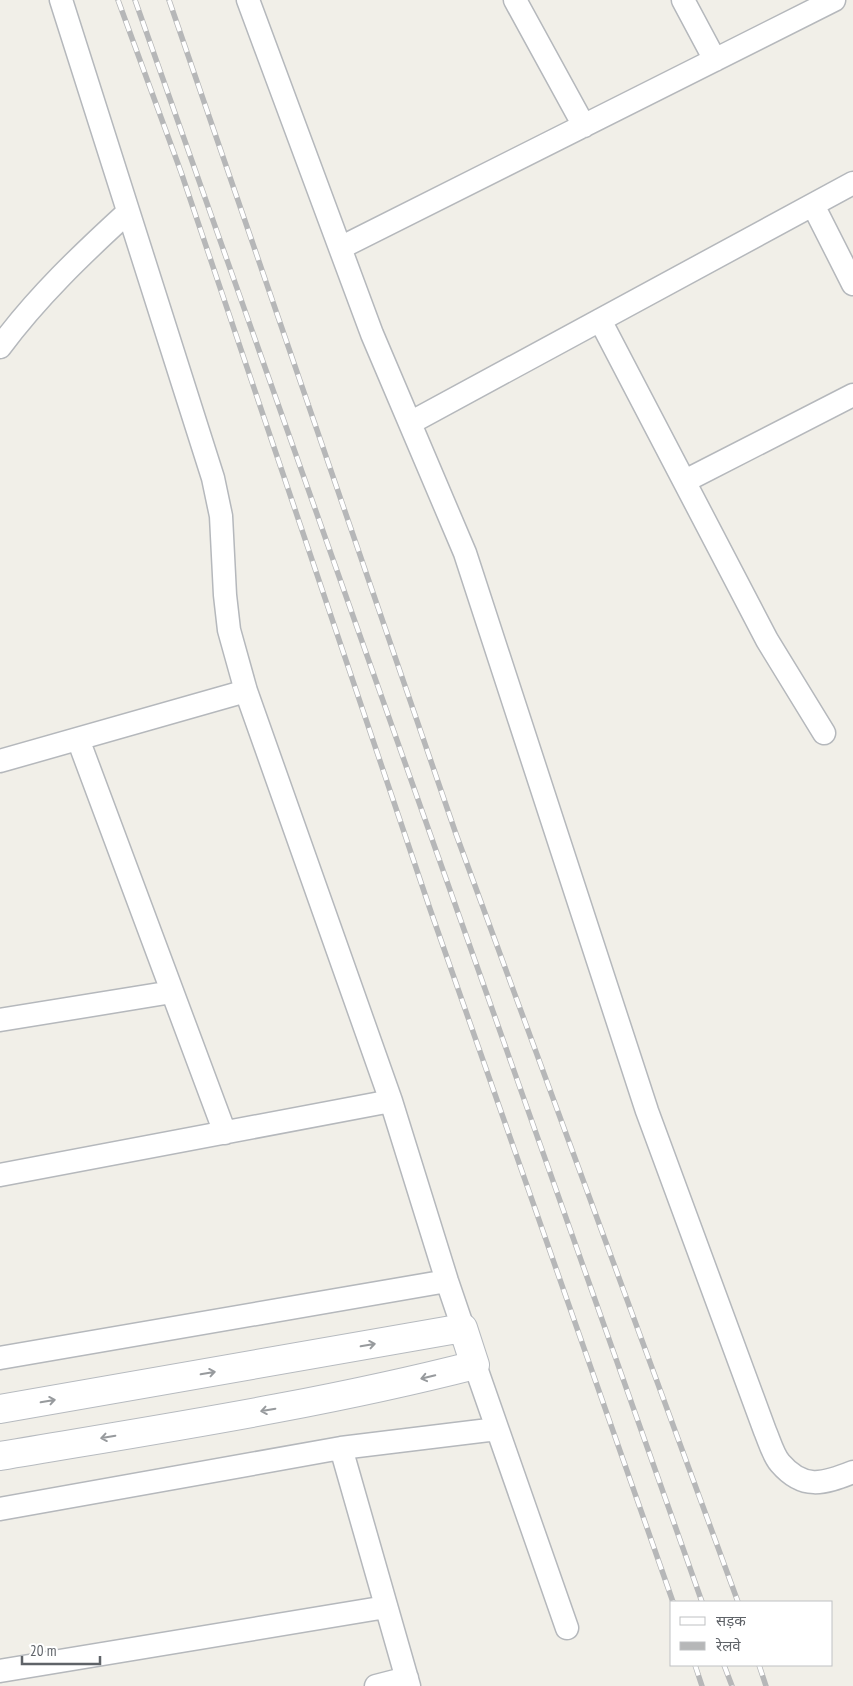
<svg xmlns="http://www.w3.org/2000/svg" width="853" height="1686" viewBox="0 0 853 1686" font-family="'PT Sans Narrow','Noto Sans Devanagari',sans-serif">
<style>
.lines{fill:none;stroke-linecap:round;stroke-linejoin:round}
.street-casing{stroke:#b5b8bc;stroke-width:25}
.secondary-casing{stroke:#b6babf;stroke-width:30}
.street{stroke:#fff;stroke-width:22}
.secondary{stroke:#fff;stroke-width:28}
.rail-casing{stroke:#b6b7b8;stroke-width:5.5}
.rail{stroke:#fff;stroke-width:4;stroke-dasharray:11;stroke-linecap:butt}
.oneway{stroke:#979a9d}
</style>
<rect width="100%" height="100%" fill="#f1efe8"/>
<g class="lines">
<g class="street-casing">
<path id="street" d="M61,0L213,478L221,516L225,595L229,630L246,691L391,1101L447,1281L463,1328
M248,0L372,334L465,553L647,1111L765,1431C769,1440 773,1455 780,1463C803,1490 823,1484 853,1472
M515,0L584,126
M683,0L715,60
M813,205L853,284
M340,248L834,0
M600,320L767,640L824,733
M0,347C37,297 82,254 128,212
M410,423L853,183
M685,481L853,395
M78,739L225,1133
M0,761L246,691
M0,1020L172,992
M0,1175L391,1101
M0,1358L447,1281
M475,1365L567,1628
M341,1448L409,1686
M0,1509L341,1448L497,1429
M0,1671L386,1607
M376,1686L407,1678"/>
</g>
<g class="secondary-casing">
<path id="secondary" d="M0,1409L463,1328L475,1365C319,1405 159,1429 0,1456"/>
</g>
<use href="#street" class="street"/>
<use href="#secondary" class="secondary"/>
<g class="rail-casing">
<path id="rail" d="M118,0L181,172L430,909L673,1602
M135,0L702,1602
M169,0L456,834L738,1602
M695,1665L702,1686
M724,1665L732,1686
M759,1665L766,1686"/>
</g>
<use href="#rail" class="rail"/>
</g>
<defs><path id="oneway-shaft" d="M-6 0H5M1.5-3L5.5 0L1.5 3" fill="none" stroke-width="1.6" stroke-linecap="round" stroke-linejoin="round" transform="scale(1.25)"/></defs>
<g class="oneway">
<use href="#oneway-shaft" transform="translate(368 1345) rotate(-10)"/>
<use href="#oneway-shaft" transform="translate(208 1373) rotate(-10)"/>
<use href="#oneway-shaft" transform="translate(428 1377) rotate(166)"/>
<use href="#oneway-shaft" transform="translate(48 1401) rotate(-10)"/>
<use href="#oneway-shaft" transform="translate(268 1410) rotate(170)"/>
<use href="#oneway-shaft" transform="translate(108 1437) rotate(170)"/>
</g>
<rect x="670" y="1601" width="162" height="65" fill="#ffffff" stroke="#bfc1c3"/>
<rect x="680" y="1617" width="25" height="8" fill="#ffffff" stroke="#bfc1c3"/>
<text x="716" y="1626" font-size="15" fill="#5f6368">सड़क</text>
<rect x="680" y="1642" width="25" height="8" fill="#b6b7b8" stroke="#bfc1c3"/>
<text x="716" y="1651" font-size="15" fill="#5f6368">रेलवे</text>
<path d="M22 1656v8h78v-8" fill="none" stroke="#5f6368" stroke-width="2.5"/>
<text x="30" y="1656" font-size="15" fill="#5f6368" stroke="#ffffff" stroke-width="4" paint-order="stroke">20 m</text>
</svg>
